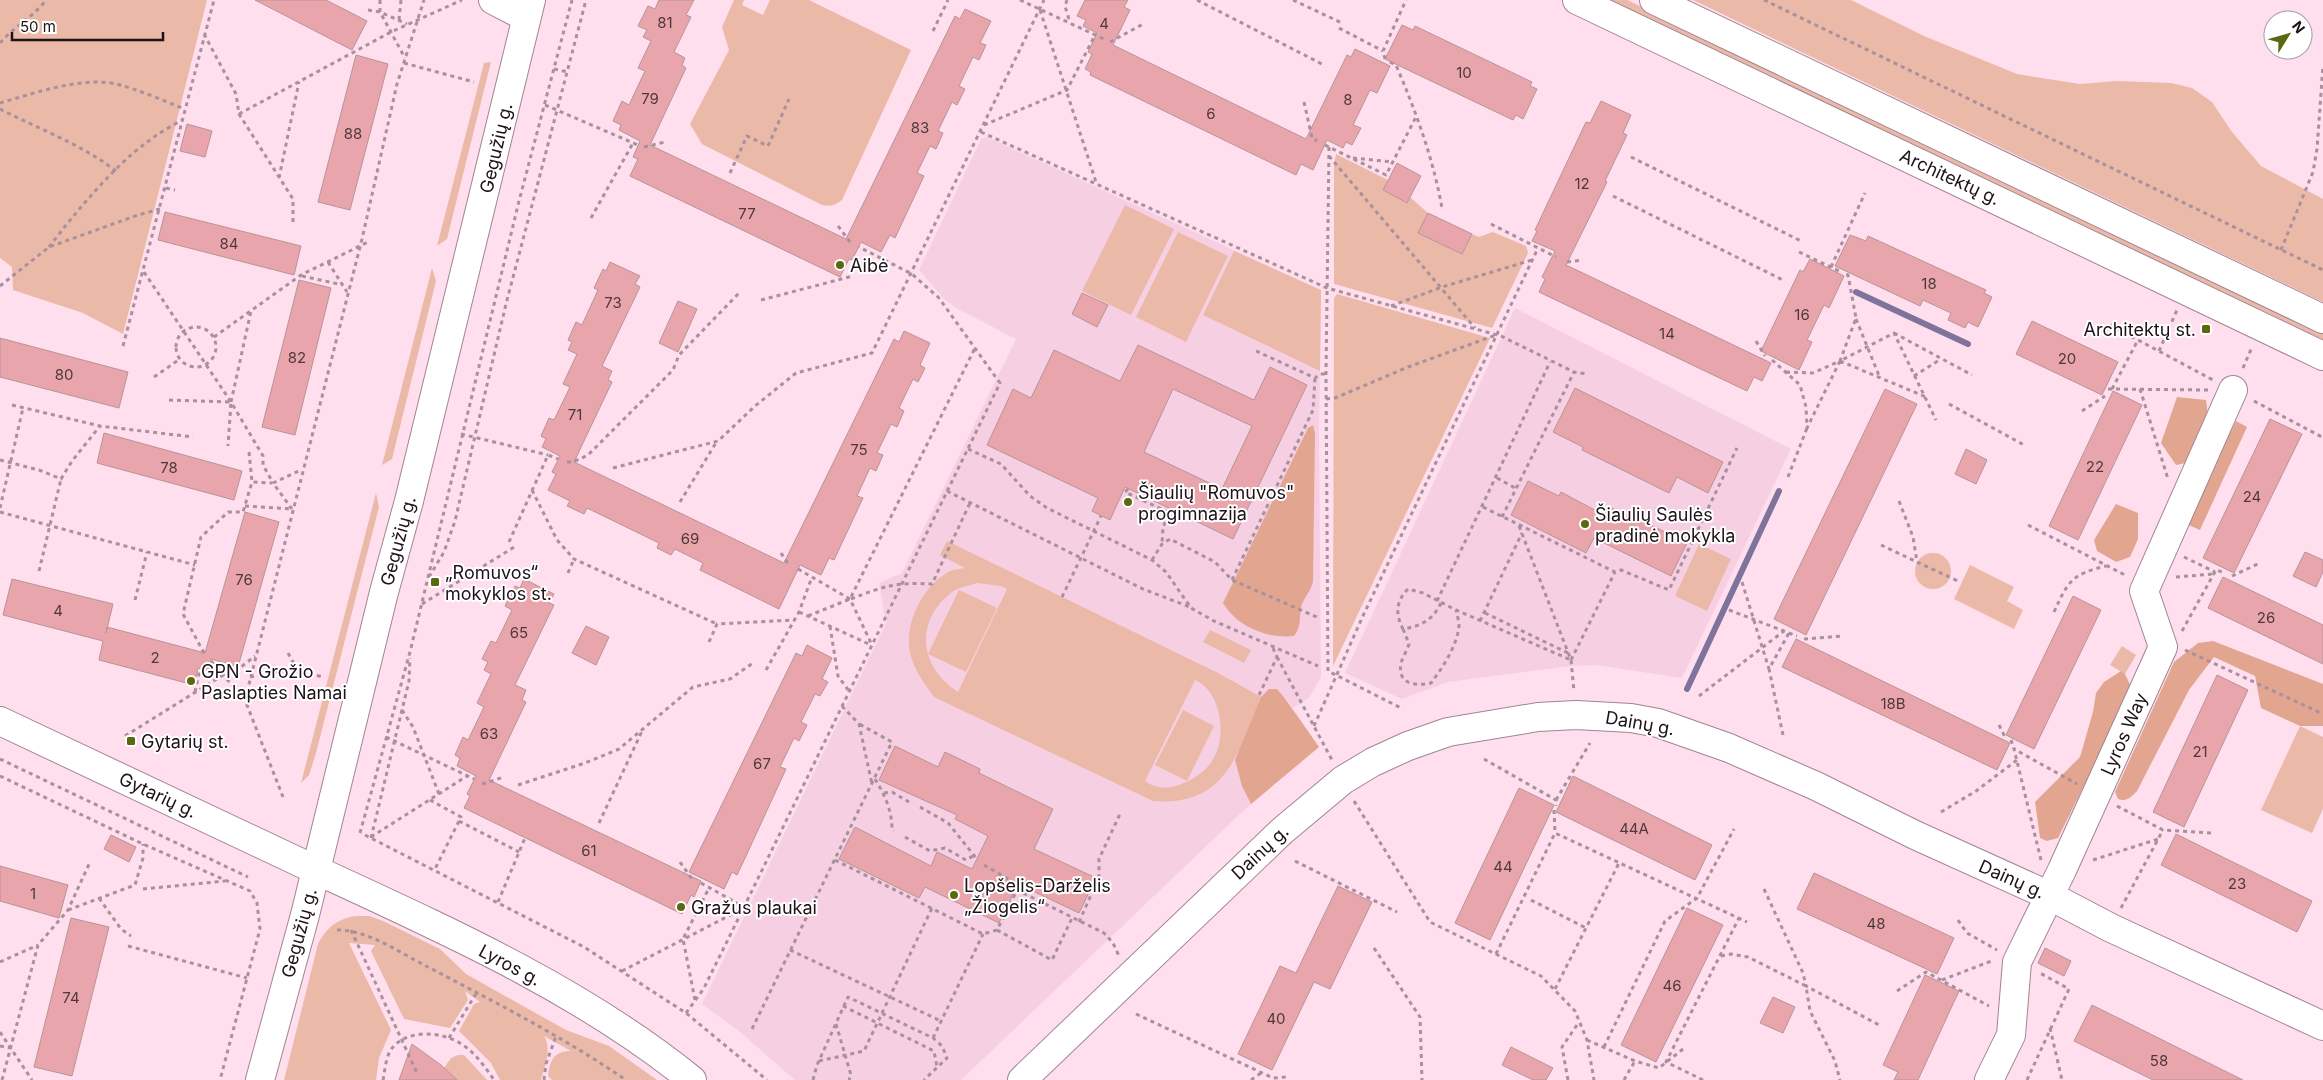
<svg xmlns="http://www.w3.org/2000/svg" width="2323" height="1080" viewBox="0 0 2323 1080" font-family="Inter,sans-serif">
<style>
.built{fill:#f7cfe3}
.green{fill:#ebb9a7;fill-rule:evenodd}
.forest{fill:#e2a590}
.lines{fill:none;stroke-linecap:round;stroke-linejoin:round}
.stream{stroke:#7e739a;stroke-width:6}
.building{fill:#e8a6ac;stroke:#b69496;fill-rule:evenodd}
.minor-casing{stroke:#a28493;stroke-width:30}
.major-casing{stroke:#a28493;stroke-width:30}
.path{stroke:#a8909c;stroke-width:3;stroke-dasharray:4 4;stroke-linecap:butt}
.minor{stroke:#fff;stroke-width:28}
.major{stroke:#fff;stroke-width:28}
.poi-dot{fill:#5a6810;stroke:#fff;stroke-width:2}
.labels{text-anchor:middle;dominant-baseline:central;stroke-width:4;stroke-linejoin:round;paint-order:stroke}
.number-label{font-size:15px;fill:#4f373c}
.street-label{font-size:18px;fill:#1c1217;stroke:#fff}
.poi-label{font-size:18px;fill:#1c1217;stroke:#fff;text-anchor:start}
</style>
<rect width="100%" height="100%" fill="#ffdeee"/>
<path class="built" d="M987,137L1321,290L1319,431L1321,677L1309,698L1293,708L1319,747L1242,812L961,1080H795L739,1031L702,1004L887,621L885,619L879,583L902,573L1016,339L956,308L943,298L919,270L981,139Z
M1515,308L1791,449L1682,678L1596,665L1571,666L1448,682L1402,699L1345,673Z"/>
<path class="green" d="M0,0H207L123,334L83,313L13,290L12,267L0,258Z
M734,0H744L742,5L763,15L770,0H809L911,50L842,200C835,205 831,207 822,205L702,144L690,124L729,50L722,27Z
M1610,0H1627L2323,333V342Z
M1693,0H1851L1924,36L2017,74L2080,84L2117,81L2171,83L2192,88L2212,102L2232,132L2261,166L2323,199V302Z
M491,62L447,239L437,246L484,63Z
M1336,154L1388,180L1383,190L1406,203L1410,197L1428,213L1419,233L1462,254L1472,234L1479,237L1493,232L1526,246L1528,253L1492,328L1334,284V165Z
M1125,205L1174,229L1131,315L1082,291Z
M1178,232L1228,256L1186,342L1136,317Z
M1234,251L1321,290L1320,371L1203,315Z
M432,268L436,281L392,459L382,465Z
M1337,294L1490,338L1333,666L1334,298Z
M376,493L379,507L316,753L309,775L301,783Z
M947,541L1218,673L1261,697C1238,752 1227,807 1153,801L934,697C924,683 914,670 910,653C904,623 923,585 950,571C955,569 961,569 965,568L940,555ZM977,583L1001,586L1007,589L958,692C919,667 914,621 952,592C958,587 969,586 977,583ZM1195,680C1224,693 1228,743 1209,765C1203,773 1193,779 1184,783C1169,789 1158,790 1145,781Z
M1699,544L1731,559L1707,611L1675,596Z
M1915 571a18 18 0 1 1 36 0a18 18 0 1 1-36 0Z
M1970,565L2014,587L2007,601L2023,610L2014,629L1954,599Z
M959,590L997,608L966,672L928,654Z
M1210,630L1251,650L1244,663L1203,642Z
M2122,646L2136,655L2125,674L2110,665Z
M1183,710L1214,726L1187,781L1155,765Z
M2300,726L2323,737V809L2312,833L2261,810Z
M356,916H369L383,921L440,949L466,974L566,1030L609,1046L657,1080H552L548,1076C550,1060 554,1051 571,1051L544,1036C552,1048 545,1066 541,1080H500L491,1063L459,1031L474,1004L480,1002L465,991L468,1000L450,1028L404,1019L371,951L375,945L349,943L391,1030L379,1058L376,1080H284L318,944C327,927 337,919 356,916Z
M458,1055H464L487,1080H456L444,1068L451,1058Z"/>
<path class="forest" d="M2177,397L2206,400L2208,415L2186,463L2176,465L2161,443Z
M2236,421L2247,427L2200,530L2179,521L2216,443L2230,433Z
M1313,425L1315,433L1313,582C1310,592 1305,597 1302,604C1298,616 1303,625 1294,636C1268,639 1237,627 1223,603L1308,428Z
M2116,504L2138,513V539L2130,557L2116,562L2097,551L2094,540Z
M2213,641L2323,684V726H2300L2261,708L2255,676L2214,657L2189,690L2137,791C2131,797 2127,802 2118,799L2115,792L2174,662L2198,643Z
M2121,671L2125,674L2132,689L2058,838L2047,841L2040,838L2035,802L2080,757L2093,712L2096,693L2104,682Z
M1269,689H1277L1283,696L1319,747L1251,804L1242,786L1235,760L1261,697Z"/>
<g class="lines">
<path class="stream" d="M1856,292L1968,344
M1687,689L1779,491"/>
</g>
<path class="building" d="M255,0H326L367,21L352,50Z
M659,0H694L686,15L691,17L674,52L685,58L682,65L686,68L650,145L846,239L955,16L960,19L965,9L991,21L980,43L986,45L979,60L973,57L959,86L965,89L957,105L952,102L938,131L943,133L936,149L930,146L917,173L924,176L895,238L890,235L881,252L861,242L852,260L849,259L840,277L630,176L638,159L633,157L640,141L619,130L621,125L613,121L622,101L629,105L645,71L638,68L651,41L643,37L647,30L638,26L648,6L655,9Z
M1085,0H1128L1124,7L1130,10L1113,45L1306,139L1347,55L1351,57L1355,49L1390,66L1377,93L1370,90L1353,125L1361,128L1352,145L1346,142L1343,148L1327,140L1313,170L1301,164L1296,175L1090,75L1091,72L1085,69L1092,54L1088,52L1097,33L1083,26L1086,20L1077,16Z
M1402,25L1413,30L1415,26L1532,82L1530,86L1537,89L1523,119L1516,115L1513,120L1385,59Z
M356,55L388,64L350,210L318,202Z
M1601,101L1631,115L1623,133L1627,135L1605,181L1607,182L1566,265L1771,363L1762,381L1754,377L1747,391L1539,292L1545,279L1542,277L1555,251L1532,241L1537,231L1535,230L1586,122L1590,123Z
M187,124L212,131L205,157L180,151Z
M1397,163L1421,176L1407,203L1383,190Z
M165,212L301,246L294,275L158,240Z
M1428,213L1472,234L1462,254L1418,233Z
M1850,235L1866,241L1868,236L1986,290L1984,293L1992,297L1978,327L1968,322L1965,328L1948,320L1951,313L1923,300L1920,306L1835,266Z
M1810,259L1844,276L1829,308L1824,305L1807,340L1812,342L1799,370L1761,351L1800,270L1803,272Z
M610,262L640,276L635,284L640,287L602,366L612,371L608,380L612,382L574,462L784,563L894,339L899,342L904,331L930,343L920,365L925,368L918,382L913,379L899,408L904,411L897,427L891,424L877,453L883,455L876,471L870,468L857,496L863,498L834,560L829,558L821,575L800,565L779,609L700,570L703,563L675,549L671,555L657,548L659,543L587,508L584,514L567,506L570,501L548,490L556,474L552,472L560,456L542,447L546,439L541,436L549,418L554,420L570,387L563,384L577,354L568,350L572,342L568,340L576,322L582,325L598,290L594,288L603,269L606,271Z
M299,280L331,288L295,435L262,427Z
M1082,293L1108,305L1097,327L1072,314Z
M678,301L697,309L678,352L659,343Z
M2032,321L2118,362L2102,395L2016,354Z
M0,338L128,372L119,408L0,377Z
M1138,345L1254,400L1270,367L1307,385L1233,539L1125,487L1110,520L1092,511L1098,498L987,445L1013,389L1031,398L1054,350L1120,381ZM1173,389L1252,426L1222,489L1144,452Z
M1575,388L1723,462L1708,493L1677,477L1669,493L1582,450L1583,447L1553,432Z
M1885,389L1917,404L1806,635L1774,619Z
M2113,391L2142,405L2078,540L2049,526Z
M2270,419L2302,434L2234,573L2203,558Z
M104,433L242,471L234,500L97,463Z
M1966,449L1987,460L1976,484L1955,474Z
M1528,481L1559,496L1561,492L1604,515L1608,506L1640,522L1641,520L1687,543L1671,576L1594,538L1586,553L1511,515Z
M245,512L279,522L238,667L211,659L208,671L198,668L194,685L99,660L103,641L3,615L12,579L113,604L106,633L107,627L205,653Z
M2305,552L2323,560V572L2316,587L2293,576Z
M2223,577L2323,625V664L2208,608Z
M524,579L554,594L549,603L554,605L515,685L526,690L522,700L526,702L489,780L701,881L694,897L691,895L682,914L464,808L470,796L467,794L476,776L457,766L460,758L455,755L463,737L468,740L484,707L477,703L491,674L484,670L488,662L482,659L491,641L496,643L512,610L505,606L515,586L520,588Z
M2073,596L2101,610L2034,749L2006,735Z
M586,626L609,637L596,665L572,653Z
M1796,639L2010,743L1997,770L1782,667Z
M807,645L832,658L822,679L828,682L820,696L815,694L801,722L807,725L799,741L794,738L780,767L786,769L746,856L737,875L732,872L724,889L689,872L796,653L802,656Z
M2217,675L2248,690L2184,827L2153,812Z
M895,746L938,767L945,752L980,769L979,773L1053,809L1034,849L1096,878L1079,913L1018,884L999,923L925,887L919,898L839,859L855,827L931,866L937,852L972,869L988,836L955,819L957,815L879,780Z
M1573,776L1712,845L1695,880L1556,812Z
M1519,788L1554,805L1490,940L1455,923Z
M2176,834L2312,901L2297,932L2161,865Z
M111,835L136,847L129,862L104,849Z
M0,866L68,885L59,918L0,901Z
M1814,873L1954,938L1937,974L1797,909Z
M1338,886L1372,902L1330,989L1314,982L1272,1070L1238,1054L1280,966L1296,973Z
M1687,908L1723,925L1656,1062L1621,1045Z
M71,918L109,927L72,1076L34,1067Z
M2045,948L2071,961L2064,976L2038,963Z
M1925,975L1959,991L1918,1080H1894L1898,1072L1883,1065Z
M1773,997L1795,1007L1783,1033L1760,1023Z
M2092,1005L2243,1080H2153L2074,1041Z
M412,1044L441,1065L457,1080H399Z
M1511,1047L1553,1068L1546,1080H1533L1502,1065Z"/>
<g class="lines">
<g class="minor-casing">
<path id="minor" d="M493,0L526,17
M0,721C105,770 210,821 316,870C446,930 581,990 692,1080
M1022,1080L1282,831L1343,780L1373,762L1408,746L1448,732L1538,717L1576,715L1631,718L1658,723L1729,748L1816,786L1915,835L2050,896L2111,928L2323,1026
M1989,1080L2011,1035L2017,962L2062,870L2163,647L2144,591L2233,390"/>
</g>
<g class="major-casing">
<path id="major" d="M1577,0L2323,356
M1654,0L2323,319
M260,1080L305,915L384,592L409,501L531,0"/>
</g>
<path class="path" d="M380,0V12L405,58
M1020,0L1104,39
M1067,0L1065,6L1070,23
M1197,0L1322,64
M1293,0L1342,23
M1764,0L2323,270
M368,10L380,12L407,24
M1040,10L1096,182
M399,20L401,0
M1339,28L1383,51
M933,31L948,0
M204,34L236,94L239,114L293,199V222
M1110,42L1145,23
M0,43C14,27 33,17 46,0
M1385,59L1383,51L1406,0
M1390,62L1396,65C1416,112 1433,158 1442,208
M404,63L474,82
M554,69L568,72
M1304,102L1312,138L1317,141
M0,103C35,93 85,75 120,85C142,91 164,101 185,109
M545,105L638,145
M0,109C39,129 81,144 116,171
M239,114L391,32L462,0
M984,125L1067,90L1095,35
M981,132L1327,288L1501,336L1574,372L1587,374
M1325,145L1386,175L1417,115
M644,147L665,142
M1329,147L1326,374L1328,671L1403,709
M1329,156L1475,328
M1631,157L1803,242
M1353,158L1393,162
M730,173L747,136L768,146L789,99
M279,178L299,82
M166,188L175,190
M1613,196L1785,281
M591,218L633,143
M1491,224L1556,257
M838,226L850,242
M49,247C75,213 112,168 146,143C157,134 170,127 182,120
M2281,250L2313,172L2317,149L2323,65
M1799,252L1839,271
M328,262L347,292
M1567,262L1583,260
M1831,267L1865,193
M144,272L231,402L263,456V465L273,483
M302,276L343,285
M0,286L49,247L138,215L160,209
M761,300L853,276
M1391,306L1442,287L1532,260
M1856,319L1880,378
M2110,325L2213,380
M176 347a20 20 0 1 1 40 0a20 20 0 1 1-40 0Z
M1894,333L1972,375
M214,337L301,275L370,241
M1756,341L1765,356
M123,346L214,0
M1256,351L1315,378L1320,374H1326
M2159,351L2177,310
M1772,360L1800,385L1806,407L1807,428L1840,361L1894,333L1936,420
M1840,361L1926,397
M2243,368L2252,347
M1786,372L1813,373L1840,361L1856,318L1848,275L1845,274
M1914,376L1941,359
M154,377L180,359
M2108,389L2208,390
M2112,389L2138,340
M2140,389L2168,479
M1326,399L1335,398L1408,367L1496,335
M169,400L231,402L228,446
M2254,401L2322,437
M231,402L251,311
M1949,404L2026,446
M12,405L100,426L193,437
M2082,411L2105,396
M461,434L548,455
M968,449L1001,464L1030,496L1047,508L1152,560L1166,572L1191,608L1214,621L1318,666
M249,452L252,482
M0,460L39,470L61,479L72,461L100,426
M567,462H573L588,455L673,370L679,355L741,291
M613,468L718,441L755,406L796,373L872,353L1044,0
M1788,477L1807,428
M1497,478L1517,489
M1128,489L1125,492L1170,513L1163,527L1162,544
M532,490L557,540L574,559L717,624
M947,491L1143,589L1190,607
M1899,501L1913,537L1917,562L1958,581
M680,502L717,441
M245,506L292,509
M1483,507L1615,572L1621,570L1669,590L1737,448
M0,508L23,408
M292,509L273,483L301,470
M0,512L195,565
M1502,517L1574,372
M2028,525L2125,575
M1519,526L1571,660L1574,692
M509,542L548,455L558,459
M1881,545L1917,562
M781,553L789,565
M2184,557L2215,572
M1152,560L1162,544L1170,539L1215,562L1232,580L1319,618
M798,569L850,599L872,645
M39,571L61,479
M568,573L574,559
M2232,576L2260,563
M429,577L444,552L455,521L506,304L586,0
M2176,577L2213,574
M1232,580L1313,410L1315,378
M1742,582L1769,669
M1062,597L1101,516
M851,599C884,586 896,582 932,584L970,503
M135,600L147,552
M1437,601L1550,362
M1441,603C1433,620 1421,626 1403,629C1395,614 1396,601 1408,589L1423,593L1456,610L1571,660
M422,604L516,546
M1729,610L1797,636
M799,612L871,645
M2054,612C2068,581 2072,574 2106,566
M1485,613L1568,653
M808,616L850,599L975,348
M1480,621L1522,533
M830,626L838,676L849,691
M1403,629L1409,644C1407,650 1403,657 1401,663C1397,685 1416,686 1431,683C1443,667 1457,646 1459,626C1459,621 1457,615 1456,610
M2182,631L2216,570L2225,573
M1804,639L1843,636
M709,642L717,624L794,620
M2185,650L2323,714
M204,653L183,614L201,537L228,512H243L252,482L272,483
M288,653L298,671L323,677
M1277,657L1332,760
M1571,660L1615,572
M211,661L245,700L283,797
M766,670L799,612L812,577
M250,677L287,670L298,671
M195,692L200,669
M1259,695L1277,657L1273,648
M1699,696L1784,631
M245,700L362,239L397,84L424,0
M842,706L859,724L872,784
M402,710L413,727L439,794
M1999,725L2005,737
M1314,726L1362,618L1538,248
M1783,735L1769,669L1789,633
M125,736L223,675L241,667L255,656
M386,737L474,779
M2011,740L2014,749
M0,759L248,877
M1484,759L1556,800V806
M0,776L143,844L250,891L257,903L260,929L220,1080
M875,779C885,795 892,811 892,829L894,831
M482,784L504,777
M518,785L585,763L619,749L693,687L730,679L753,663
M884,793L892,792L909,802
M430,800L461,817L434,871
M1556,800L1590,743
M1354,801L1430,922L1541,976L1575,1011L1587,1040L1594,1080
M2117,806L2163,830L2211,833
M920,807L948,823L977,859
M1554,810L1555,833
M1941,812L1976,791L2017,760
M459,821L519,852
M599,823L642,731
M360,833L410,652L519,201L572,0
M365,835L584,947L686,1013L767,1080
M371,837L467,776
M905,837L930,851L945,848L966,860L975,855
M371,838L409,681L410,658
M835,860L983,934L997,930L1017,890L1104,933L1113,943L1119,956
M2041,860L2014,749L2077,784
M2093,860L2158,839
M1295,861L1397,912
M680,862L692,879
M984,865L1013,882L1017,890
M701,883L744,907
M143,889L225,881
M1764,889L1803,973L1806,986L1881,1026
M99,898L121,929L131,936
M1531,900L1586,928
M498,902L525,838
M2121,908L2163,830
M68,910L135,885L143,858V844
M1958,920L1967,933L1997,950
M1079,922L1099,877V859L1120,814
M337,930C369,930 400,953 428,967C495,1002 563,1037 626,1080
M351,930L417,1073
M997,930L1052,960L1072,918
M128,946L247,978
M1374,948L1420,1017L1422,1080
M790,950L941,1021
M1496,954L1555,833L1747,922
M1721,956L1731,954L1748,957L1806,986L1810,1011L1835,1061L1840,1080
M0,962L38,945
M622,971L744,908
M1942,980L1994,960
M1555,989L1619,863
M1897,991L1926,972L1989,1006
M695,1000L683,939L709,888
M843,1006L934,1051L937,1067
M686,1013L704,988L744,907L1000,383L939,298L912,274L859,247
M1136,1014L1273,1078L1287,1077
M836,1024L851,1075L849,1080
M2050,1028L2062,1080
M752,1029L892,742L859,724
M0,1032L32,1080
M449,1038L477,992
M933,1038L983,934
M1587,1040L1635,1061L1659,1068L1683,1049
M0,1046L11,1048
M1604,1047L1665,921L1697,898L1734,829
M819,1061L864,1051L932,908
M2,1080L38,945L68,910L90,862
M383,1080C385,1070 386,1054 393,1047C410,1028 444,1032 463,1045C476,1054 485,1067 494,1080
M544,1080L546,1064L556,1036
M813,1080L817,1065L848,997L933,1038L942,1046L947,1058L924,1080
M1251,1080L1261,1073
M1568,1080L1562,1047L1579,1022
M1624,1080L1635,1061
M1703,1080L1666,1062L1739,918
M2027,1080L2069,989L2040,973"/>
<use href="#minor" class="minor"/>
<use href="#major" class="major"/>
</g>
<g class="poi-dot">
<circle cx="840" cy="265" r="5"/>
<rect x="2201" y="324" width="10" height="10" rx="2.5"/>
<circle cx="1128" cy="502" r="5"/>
<circle cx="1585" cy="524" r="5"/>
<rect x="430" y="577" width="10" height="10" rx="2.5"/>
<circle cx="191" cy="681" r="5"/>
<rect x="126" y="736" width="10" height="10" rx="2.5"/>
<circle cx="954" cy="895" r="5"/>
<circle cx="681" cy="907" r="5"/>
</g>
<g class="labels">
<g class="number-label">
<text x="665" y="22">81</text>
<text x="1104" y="23">4</text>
<text x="1464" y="72">10</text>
<text x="650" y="98">79</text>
<text x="1348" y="99">8</text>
<text x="1211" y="113">6</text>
<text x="920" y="127">83</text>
<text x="353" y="133">88</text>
<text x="1582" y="183">12</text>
<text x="747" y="213">77</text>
<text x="229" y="243">84</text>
<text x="1929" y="283">18</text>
<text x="613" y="302">73</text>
<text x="1802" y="314">16</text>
<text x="1667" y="333">14</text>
<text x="297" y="357">82</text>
<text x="2067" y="358">20</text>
<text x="64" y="374">80</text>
<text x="575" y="414">71</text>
<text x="859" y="449">75</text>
<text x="2095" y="466">22</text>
<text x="169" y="467">78</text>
<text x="2252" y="496">24</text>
<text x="690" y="538">69</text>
<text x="244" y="579">76</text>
<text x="58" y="610">4</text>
<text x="2266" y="617">26</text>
<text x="519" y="632">65</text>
<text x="155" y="657">2</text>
<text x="1893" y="703">18B</text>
<text x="489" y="733">63</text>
<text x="2200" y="751">21</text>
<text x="762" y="763">67</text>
<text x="1634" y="828">44A</text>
<text x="589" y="850">61</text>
<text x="1503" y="866">44</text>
<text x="2237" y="883">23</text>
<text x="33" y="893">1</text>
<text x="1876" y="923">48</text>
<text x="1672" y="985">46</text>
<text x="71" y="997">74</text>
<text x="1276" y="1018">40</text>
<text x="2159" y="1060">58</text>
</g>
<g class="street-label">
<text transform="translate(496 148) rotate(-77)">Gegužių g.</text>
<text transform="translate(1950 177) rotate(25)">Architektų g.</text>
<text transform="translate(398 541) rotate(-75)">Gegužių g.</text>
<text transform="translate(1640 723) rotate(10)">Dainų g.</text>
<text transform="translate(2124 734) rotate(-66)">Lyros Way</text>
<text transform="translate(158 795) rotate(25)">Gytarių g.</text>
<text transform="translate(1260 852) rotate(-43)">Dainų g.</text>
<text transform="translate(2012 879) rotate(24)">Dainų g.</text>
<text transform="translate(299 933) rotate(-75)">Gegužių g.</text>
<text transform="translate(510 965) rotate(28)">Lyros g.</text>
</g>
<g class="poi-label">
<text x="850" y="265">Aibė</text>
<text x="2196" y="329" text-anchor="end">Architektų st.</text>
<text x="1138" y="492">Šiaulių "Romuvos"<tspan x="1138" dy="21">progimnazija</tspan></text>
<text x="1595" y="514">Šiaulių Saulės<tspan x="1595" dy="21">pradinė mokykla</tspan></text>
<text x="445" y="572">„Romuvos“<tspan x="445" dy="21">mokyklos st.</tspan></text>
<text x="201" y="671">GPN - Grožio<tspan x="201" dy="21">Paslapties Namai</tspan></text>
<text x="141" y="741">Gytarių st.</text>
<text x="964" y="885">Lopšelis-Darželis<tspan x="964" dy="21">„Žiogelis“</tspan></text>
<text x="691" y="907">Gražus plaukai</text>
</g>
</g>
<g transform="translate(2288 35) rotate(53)"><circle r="24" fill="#ffffff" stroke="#a4a0a2"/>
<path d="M0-4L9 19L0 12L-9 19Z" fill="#5a6810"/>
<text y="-8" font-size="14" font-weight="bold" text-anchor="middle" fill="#1c1217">N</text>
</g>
<path d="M12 32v8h151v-8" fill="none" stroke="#1c1217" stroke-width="2.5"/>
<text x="20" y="32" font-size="15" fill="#1c1217" stroke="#ffffff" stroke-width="4" paint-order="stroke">50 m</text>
</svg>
